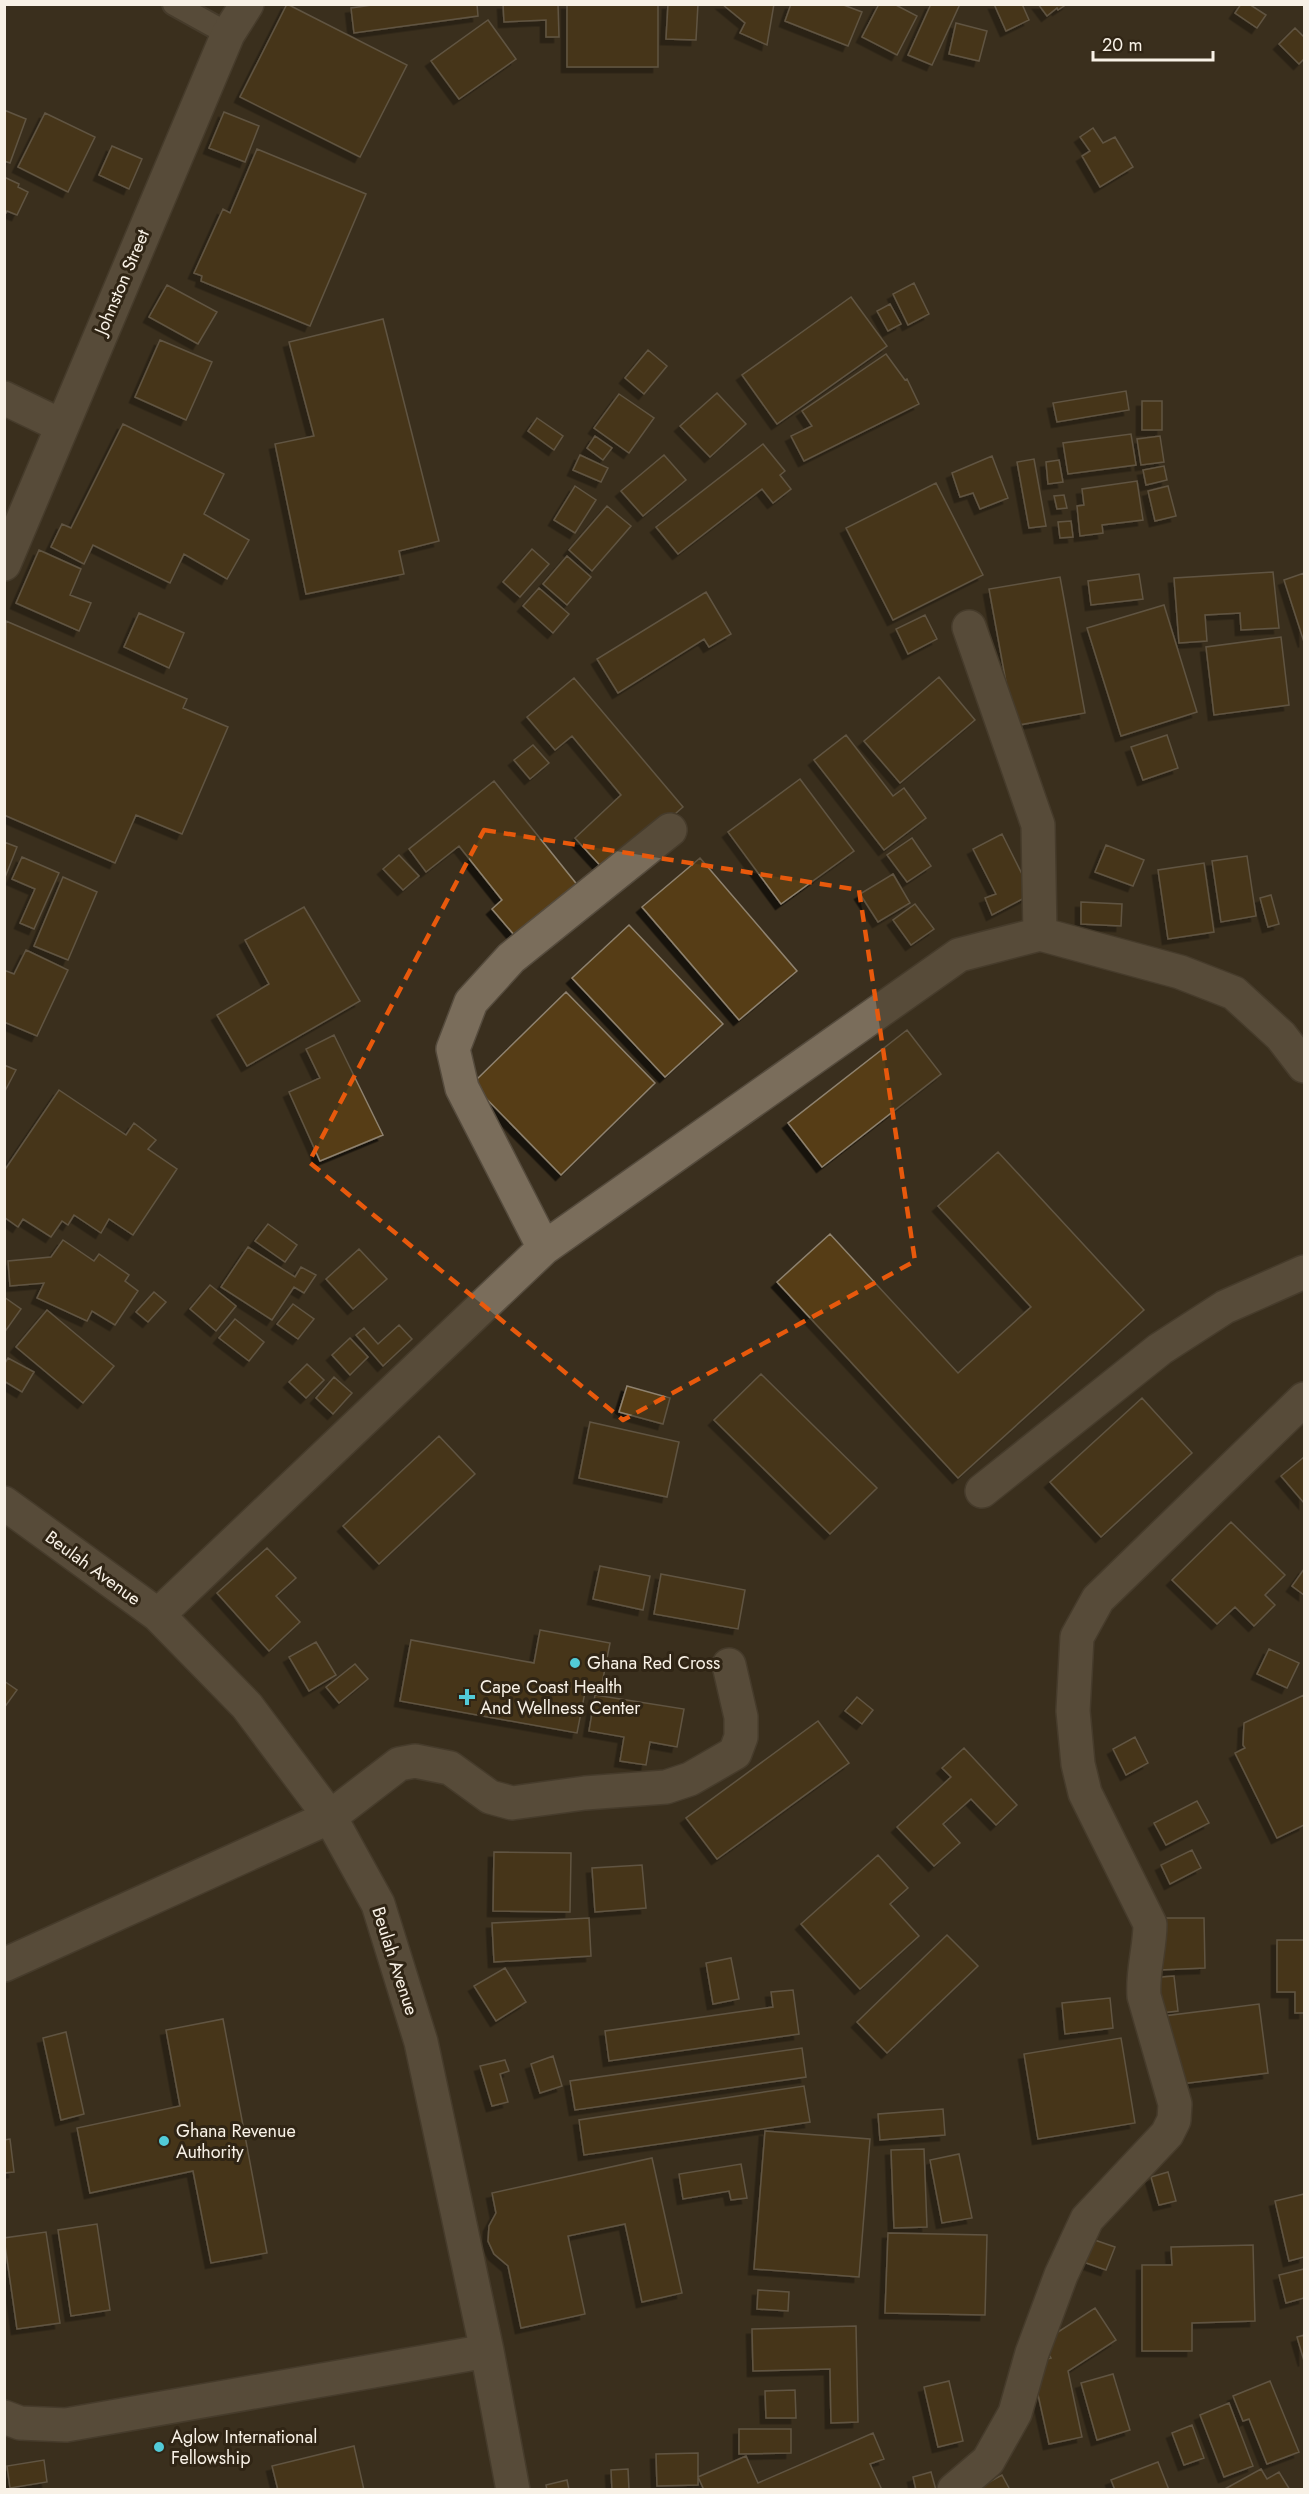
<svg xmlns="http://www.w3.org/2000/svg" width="1309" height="2494" viewBox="0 0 1309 2494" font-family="Jost,sans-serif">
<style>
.building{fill:#563e14;stroke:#8f826f;stroke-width:1.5;filter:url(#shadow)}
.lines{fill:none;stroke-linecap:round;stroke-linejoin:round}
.lane-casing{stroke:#554b3d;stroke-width:26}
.street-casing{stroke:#554b3d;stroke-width:36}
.lane{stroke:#7a6d5b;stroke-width:22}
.street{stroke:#7a6d5b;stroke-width:33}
.marked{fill:none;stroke:#e8590c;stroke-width:4.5;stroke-dasharray:12 8;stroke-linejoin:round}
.poi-dot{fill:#52cbd8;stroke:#302515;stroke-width:2}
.labels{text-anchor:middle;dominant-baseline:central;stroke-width:6;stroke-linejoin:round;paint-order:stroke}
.street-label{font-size:18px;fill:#f8f1e6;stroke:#302515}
.poi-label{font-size:18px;fill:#f8f1e6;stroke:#302515;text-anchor:start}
</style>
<defs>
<filter id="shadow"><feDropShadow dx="-5.5" dy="5.5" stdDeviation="0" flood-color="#0009"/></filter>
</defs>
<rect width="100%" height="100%" fill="#3a2f1e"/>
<path class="building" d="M287,4L407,65L360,157L240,97Z
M379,4H477L478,16L354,33L351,8Z
M503,4H558L559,37H546V20L504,22Z
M567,4H658V67H567Z
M668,4H698L696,40L666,39Z
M722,4H774L767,45L740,33L745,23Z
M791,4H841L862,12L848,46L785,21Z
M879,4H894L917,16L897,55L862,37Z
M931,4H960L932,65L908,55Z
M994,4H1022L1029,20L1006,31Z
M1038,4H1067L1058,10L1057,8L1047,16Z
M1241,4H1249L1266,15L1257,28L1235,13Z
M488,20L516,59L459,99L431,61Z
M956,23L987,31L979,61L949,54Z
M1295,28L1304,37V59L1299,64L1279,44Z
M4,110L26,119L10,163L4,161Z
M224,112L259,126L245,162L209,148Z
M45,113L95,137L68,192L18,167Z
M1093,128L1103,143L1115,137L1133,167L1100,187L1082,156L1090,151L1080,137Z
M112,146L142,159L129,189L99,175Z
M257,149L366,194L310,326L201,281L202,276L194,273L223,209L230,213Z
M4,177L19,184L18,187L28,192L17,215L7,211L4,216Z
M914,283L929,314L908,325L893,294Z
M167,285L217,312L198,344L149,317Z
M851,297L887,346L777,424L742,375Z
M890,304L901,324L888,331L877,311Z
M383,319L439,541L399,551L404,574L306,594L275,444L314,436L289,342Z
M160,340L212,362L186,420L135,397Z
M648,350L667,366L644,394L625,378Z
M886,354L905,380L907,379L919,404L804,461L791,436L812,426L802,411Z
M1126,391L1129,410L1057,422L1053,403Z
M717,393L746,424L710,457L680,426Z
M619,394L654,418L629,453L594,428Z
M1142,401H1162V430H1142Z
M537,418L563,436L554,450L528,431Z
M123,424L224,474L204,514L249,540L227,579L184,554L170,583L93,545L84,564L51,547L62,524L71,528Z
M1131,434L1136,465L1068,474L1063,443Z
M595,436L612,448L603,460L587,448Z
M1160,436L1164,462L1141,465L1137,439Z
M763,444L785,471L780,475L791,489L773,503L762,489L678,554L656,527Z
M580,455L608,468L601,482L573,470Z
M664,455L686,480L643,516L621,491Z
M992,456L1008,498L980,509L973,493L960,497L952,473Z
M1034,459L1046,526L1029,528L1017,462Z
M1059,460L1063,482L1048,484L1046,462Z
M1164,466L1167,480L1146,485L1143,470Z
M1137,481L1143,520L1102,525L1103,533L1080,536L1077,506L1084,505L1082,489Z
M936,483L983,575L893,620L846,528Z
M575,486L596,500L575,533L554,520Z
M1168,486L1176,516L1155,521L1148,491Z
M1064,495L1067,508L1057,509L1054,496Z
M607,506L631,526L592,571L569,550Z
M1071,521L1073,537L1060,538L1058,522Z
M532,549L549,564L520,597L503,582Z
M39,550L81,569L70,595L91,603L79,631L16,603Z
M567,556L591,577L567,605L543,584Z
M1273,572L1279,628L1241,630L1240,613L1205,615L1207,641L1179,643L1174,578Z
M1304,573V642L1284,580Z
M1139,574L1143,599L1091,605L1088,581Z
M1060,577L1085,713L1014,726L989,589Z
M539,588L569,614L553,633L523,606Z
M706,592L731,634L709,647L704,639L618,693L597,659Z
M1164,605L1197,712L1121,736L1087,628Z
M139,613L184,633L169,668L124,647Z
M925,615L937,639L908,654L896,629Z
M6,621L187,699L183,708L228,727L182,834L136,815L115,863L4,815Z
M1281,637L1289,705L1214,715L1206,647Z
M939,677L975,720L900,783L864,741Z
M574,678L683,807L607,873L575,838L621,795L572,736L555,750L527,717Z
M846,735L893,796L904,788L926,818L884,850L814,760Z
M1167,735L1178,768L1143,780L1131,747Z
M533,745L549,763L530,779L514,760Z
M800,779L854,851L781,904L728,832Z
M494,781L583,892L521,943L492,909L502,900L459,846L426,872L409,849Z
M1002,834L1032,894L992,915L985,898L996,894L973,849Z
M912,838L931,866L907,882L887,855Z
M4,842L17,847L4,880Z
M1106,845L1144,860L1133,886L1095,872Z
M399,855L419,876L403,890L383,869Z
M1247,856L1256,916L1221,922L1212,861Z
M22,857L59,873L34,929L20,923L35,889L12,879Z
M700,858L797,971L739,1020L642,907Z
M1204,863L1214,932L1168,939L1158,870Z
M893,874L910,903L878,922L860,894Z
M63,877L97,892L68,960L34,946Z
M1271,895L1279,924L1268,927L1260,898Z
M1081,902L1122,904L1121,926L1081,924Z
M915,904L934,929L911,945L893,920Z
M304,907L360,1001L247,1066L217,1015L269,984L245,940Z
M629,925L723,1024L665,1077L572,978Z
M26,950L68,970L37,1036L4,1022V970L14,974Z
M566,992L655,1083L561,1175L472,1084Z
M907,1030L941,1074L822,1167L788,1123Z
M334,1035L383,1135L320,1161L289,1092L320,1078L306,1049Z
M4,1065L16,1070L4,1093Z
M59,1090L126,1135L134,1123L156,1140L148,1149L177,1169L133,1235L109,1219L101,1233L74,1215L68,1225L62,1221L51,1237L23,1219L18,1227L4,1217V1171Z
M998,1152L1144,1310L958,1478L777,1282L830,1234L958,1373L1031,1307L938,1206Z
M268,1224L297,1245L285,1262L255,1241Z
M63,1240L94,1261L99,1254L129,1275L125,1281L138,1291L115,1325L92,1311L87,1321L37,1298L44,1283L10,1286L8,1261L51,1257Z
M248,1247L295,1277L301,1267L316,1275L304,1293L294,1287L272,1320L221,1287Z
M359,1249L387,1279L353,1309L326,1279Z
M210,1285L236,1306L216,1331L190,1309Z
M154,1292L166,1302L148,1322L136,1312Z
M4,1297L21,1309L4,1333Z
M293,1304L314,1319L298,1339L277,1324Z
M47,1310L114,1366L83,1403L16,1347Z
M235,1319L264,1342L249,1361L219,1338Z
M399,1325L412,1339L383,1366L356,1335L364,1328L378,1344Z
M350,1338L368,1357L350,1375L332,1355Z
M8,1358L34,1372L22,1392L4,1381V1365Z
M307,1364L324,1380L306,1398L289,1382Z
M761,1374L877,1488L830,1534L714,1420Z
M334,1377L352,1393L333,1414L316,1398Z
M627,1386L670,1398L663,1424L619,1412Z
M1142,1398L1192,1453L1101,1537L1050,1482Z
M590,1422L679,1442L667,1497L579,1478Z
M439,1436L475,1474L379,1564L343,1526Z
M1304,1457V1503L1281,1476Z
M1231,1522L1285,1575L1265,1595L1275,1605L1254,1626L1235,1607L1217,1624L1172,1580Z
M267,1548L296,1578L276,1596L300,1622L269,1651L217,1593Z
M600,1566L650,1576L643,1610L593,1599Z
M1304,1569V1595L1292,1586Z
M661,1574L745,1590L738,1629L654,1614Z
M540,1630L610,1643L601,1689L586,1687L577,1733L400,1701L411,1640L534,1663Z
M316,1642L336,1675L309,1691L289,1657Z
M1269,1649L1299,1663L1287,1688L1257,1674Z
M355,1664L368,1679L339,1703L326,1687Z
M4,1681L17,1690L4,1708Z
M595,1695L684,1709L677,1747L650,1742L646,1765L620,1761L624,1737L589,1731Z
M1304,1695V1825L1277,1838L1235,1753L1245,1748L1243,1745L1244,1723Z
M857,1697L873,1710L862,1724L845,1711Z
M818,1721L849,1763L717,1859L686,1818Z
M1135,1737L1148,1763L1126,1775L1113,1749Z
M964,1748L1017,1805L996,1825L971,1799L943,1824L960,1843L934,1866L897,1827L951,1777L942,1768Z
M1197,1801L1209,1823L1166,1845L1154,1823Z
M1192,1850L1201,1868L1170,1884L1161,1865Z
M494,1852L571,1853L570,1912L493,1911Z
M878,1855L908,1888L890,1904L919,1936L860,1989L801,1924Z
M642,1865L646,1908L595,1912L592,1868Z
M589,1918L591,1956L494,1962L492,1923Z
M1158,1918H1204L1205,1968L1159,1970Z
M947,1935L978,1966L887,2053L857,2022Z
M1277,1940H1304V2013H1295V1992H1277Z
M731,1958L739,1999L713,2004L706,1963Z
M505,1968L526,2002L496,2021L474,1986Z
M1174,1976L1178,2011L1152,2014L1149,1978Z
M793,1990L799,2034L609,2061L605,2031L773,2007L771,1992Z
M1110,1998L1113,2028L1065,2034L1062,2003Z
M1259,2004L1268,2073L1173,2085L1164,2016Z
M223,2019L267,2253L211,2263L193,2171L90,2193L77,2128L180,2106L166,2030Z
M66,2032L84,2114L61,2120L43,2038Z
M1121,2038L1135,2123L1038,2139L1024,2054Z
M802,2048L806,2077L575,2110L570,2081Z
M553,2056L562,2086L540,2093L531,2064Z
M505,2060L509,2071L500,2074L508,2102L492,2106L480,2066Z
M804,2086L810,2122L584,2155L579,2120Z
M943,2109L945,2135L880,2140L878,2114Z
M765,2131L870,2139L859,2277L754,2269Z
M10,2139L14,2172L4,2173V2140Z
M924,2149L927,2227L894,2228L891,2150Z
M959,2154L972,2218L942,2223L930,2160Z
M652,2158L682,2293L642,2302L625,2224L568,2236L585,2314L521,2328L508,2266L494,2254L488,2241L489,2226L496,2213L492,2193Z
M741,2164L747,2198L731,2200L729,2191L683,2199L679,2174Z
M1168,2172L1176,2201L1159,2205L1151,2177Z
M1304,2194V2257L1289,2261L1275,2201Z
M97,2224L110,2310L71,2316L58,2230Z
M46,2232L60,2323L17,2329L4,2238Z
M888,2233L987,2235L985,2315L885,2313Z
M1083,2236L1115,2247L1106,2270L1075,2259Z
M1253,2245L1255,2321L1192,2323V2351H1142V2265H1172L1171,2247Z
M1304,2269V2298L1286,2303L1279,2275Z
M758,2290L789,2292L788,2311L757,2309Z
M1095,2308L1116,2340L1068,2371L1082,2437L1049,2444L1031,2363L1051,2358L1041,2343Z
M856,2326L858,2422L831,2423L830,2369L753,2371L752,2329Z
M1304,2335V2361L1297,2337Z
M1113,2374L1130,2430L1097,2440L1081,2383Z
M949,2381L963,2441L938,2447L924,2387Z
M1270,2381L1299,2452L1267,2464L1249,2419L1243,2421L1233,2396Z
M795,2390L796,2418H766L765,2391Z
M1229,2403L1253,2466L1224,2477L1200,2415Z
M1192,2425L1204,2458L1184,2465L1172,2433Z
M739,2429H791V2453L739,2454Z
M873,2433L884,2459L870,2464L882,2490H704L698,2477L746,2456L758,2483Z
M354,2446L364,2490H278L272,2466Z
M698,2453V2485L657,2486L656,2454Z
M44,2460L47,2482L10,2488L7,2466Z
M1158,2462L1169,2490H1115L1111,2480Z
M628,2469L629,2490H612L611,2470Z
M1261,2469L1267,2479L1279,2472L1290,2490H1223Z
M931,2472L936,2490H916L913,2477Z
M1002,2475L1010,2490H976V2489Z
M567,2480L569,2490H547L546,2485Z"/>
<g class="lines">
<g class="lane-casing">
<path id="lane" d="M174,4L228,34"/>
</g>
<g class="street-casing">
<path id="street" d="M4,398L62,426
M4,564L228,34L247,4
M969,627L1038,825L1040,934
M544,1248L462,1088L453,1049L471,1002L511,958L670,830
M982,1491L1160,1349L1225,1307L1304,1272
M4,1503L158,1615L247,1706L330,1817L378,1904L421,2042L487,2351L513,2490
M158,1615L544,1248L959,955L1040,934L1180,972L1234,993L1281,1036L1304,1066
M4,1965L330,1817L399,1764L415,1761L450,1768L490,1797L512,1803L585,1793L666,1787L690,1779L735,1753L741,1737V1717L729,1665
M4,2417L20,2423L66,2425L487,2351
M954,2490L988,2461L1015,2413L1032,2353L1061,2275L1087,2219L1167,2134L1174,2120L1175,2104L1144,1996C1142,1971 1150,1949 1150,1924L1085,1793L1078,1764L1073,1711L1077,1637L1098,1599L1304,1399"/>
</g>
<use href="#lane" class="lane"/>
<use href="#street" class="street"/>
</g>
<path d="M0 0H1309V2494H0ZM484,830L859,890L915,1261L623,1420L309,1162Z" fill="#3a2f1e" fill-opacity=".55" fill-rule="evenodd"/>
<path class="marked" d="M484,830L859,890L915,1261L623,1420L309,1162Z"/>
<g class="poi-dot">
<circle cx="575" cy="1663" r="6"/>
<path d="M464 1688h6v6h6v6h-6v6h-6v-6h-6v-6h6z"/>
<circle cx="164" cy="2141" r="6"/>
<circle cx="159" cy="2447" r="6"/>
</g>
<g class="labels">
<g class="street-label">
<text transform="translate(122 282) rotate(-67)">Johnston Street</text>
<text transform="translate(93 1568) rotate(36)">Beulah Avenue</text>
<text transform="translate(395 1961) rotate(72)">Beulah Avenue</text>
</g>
<g class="poi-label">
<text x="587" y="1663">Ghana Red Cross</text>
<text x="480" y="1687">Cape Coast Health<tspan x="480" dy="21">And Wellness Center</tspan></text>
<text x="176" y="2131">Ghana Revenue<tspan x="176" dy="21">Authority</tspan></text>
<text x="171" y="2437">Aglow International<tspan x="171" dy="21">Fellowship</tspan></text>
</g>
</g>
<rect width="1309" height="2494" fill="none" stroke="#f8f1e6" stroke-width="12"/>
<path d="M1093 51v9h120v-9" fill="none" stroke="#f8f1e6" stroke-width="3"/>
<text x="1102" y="51" font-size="18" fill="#f8f1e6" stroke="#302515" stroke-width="4.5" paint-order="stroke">20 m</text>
</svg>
